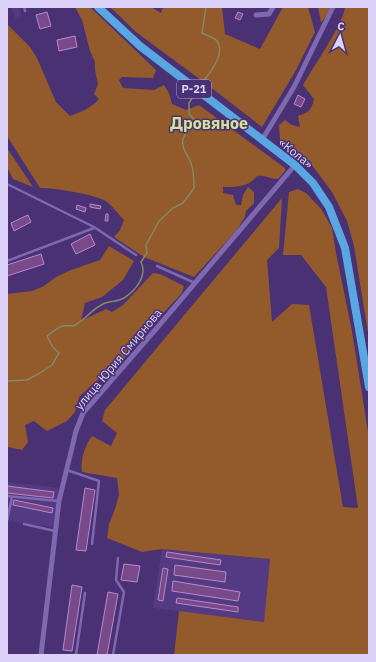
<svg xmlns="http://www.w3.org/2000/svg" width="376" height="662" viewBox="0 0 376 662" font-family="'IBM Plex Sans',sans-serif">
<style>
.built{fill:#543a83}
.green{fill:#935a2c}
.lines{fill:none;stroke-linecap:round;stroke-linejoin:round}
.stream{stroke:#848867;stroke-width:1.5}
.building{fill:#784a89;stroke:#b988cb}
.service{stroke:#7e68b0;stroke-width:2.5}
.minor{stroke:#7e68b0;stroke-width:5}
.trunk{stroke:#58a6e2;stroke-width:8}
.labels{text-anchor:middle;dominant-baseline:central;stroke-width:3;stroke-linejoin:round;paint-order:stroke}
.shield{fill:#493174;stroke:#b0a2d1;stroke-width:1}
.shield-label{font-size:11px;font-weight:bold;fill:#dcd2f9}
.street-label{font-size:12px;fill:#dcd2f9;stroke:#493174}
.district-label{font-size:16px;font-weight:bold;fill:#d4e295;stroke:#493174}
</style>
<rect width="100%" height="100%" fill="#493174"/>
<path class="built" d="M11,7H18L22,16L16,19Z
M7,482L59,488L53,527L7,521Z
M162,549L270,559L264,622L153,608Z"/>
<path class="green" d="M75,7H90L156,70L153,78L122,77L119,80L123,88L154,90L164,85L169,93L172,104L186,110L199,105L285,168V171L278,179C270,179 265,175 257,176C248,187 237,187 223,187V193L233,195L236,205H241L243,195L248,187L254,192V203L246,211L245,217L236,231L194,277L144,257L114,237L120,230L124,220C119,215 110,203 104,200C91,194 55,188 40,188L7,136V24L30,47L37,58L56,102L70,116C81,112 91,108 99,99L94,94L98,84L95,70V62L90,51L82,20Z
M110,7H151L161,13L163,7H222L225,34L260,49L283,7H308L315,32L295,72L262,127L209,86L136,32Z
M318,7H330V11L321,23Z
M345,7H369V339L354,246L347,221L332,192L309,161L298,156L280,140L279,125L285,120L292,125L300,127L298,116C309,112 311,111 314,99L303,85C312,69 344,23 345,7Z
M7,148L33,187L13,179L7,167Z
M298,189L306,193L322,210L332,228L336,253L352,331L369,438V655H174L179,611L264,622L270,559L162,549L142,552L107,538L109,524L115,509L119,495L117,478L82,472C80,461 85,445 92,436L111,446L117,433L102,421L105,410L282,198L279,248L267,260L272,322L292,304L309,305L343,507L358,508L326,287L301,255H283L289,192Z
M109,246L134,261L123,280L102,297L85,303L81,321L106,309L112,312L123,305L153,273L160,274L184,286L182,293L135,343L121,363L94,383L79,397L75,412L67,421L47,431L34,421L25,425L28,442L22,450L8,447L7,446V294L32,291L44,286L56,277L71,270L100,260Z"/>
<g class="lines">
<path class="stream" d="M202,83C210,73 227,52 216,40C213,37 206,35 202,33L206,7
M7,381L27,380L40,373L52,365L59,353L52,346L47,336C51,333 58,327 63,326C67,325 71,327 75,325C85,320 92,309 103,304C109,301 117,302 124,298C135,291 148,276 141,262L147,253L146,245L159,221L173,208L183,203L194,188C194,180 194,171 191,163C188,154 181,149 183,139C186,131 192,127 195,120L189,114V103L192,98"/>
</g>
<path class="building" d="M47,12L51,26L40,29L36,15Z
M238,12L243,14L240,20L235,18Z
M75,36L77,47L59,51L57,40Z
M298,95L305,99L301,107L294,104Z
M90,204L101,206L100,209L90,207Z
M77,205L86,208L85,212L76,209Z
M106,214H108V221H105Z
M28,215L31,222L14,231L11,223Z
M90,234L95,245L76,254L71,244Z
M41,254L44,264L7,276V265Z
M7,486L54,492L53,498L7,493Z
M85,488L95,490L86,551L76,550Z
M14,500L53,508L52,513L13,505Z
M167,552L221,560L220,565L166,557Z
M124,564L140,566L137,582L121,580Z
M175,565L226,572L225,582L174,575Z
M163,568L168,569L163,601L158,600Z
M173,581L240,592L238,601L172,591Z
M72,585L82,587L72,651L63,650Z
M108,592L118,594L107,655H97Z
M177,598L238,607V612L176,603Z"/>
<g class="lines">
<path class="service" d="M24,7L25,11
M7,184L94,227L136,255
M7,261L94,228
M157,266L195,283
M67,470L99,481L92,544
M7,496L58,501
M7,521L12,497
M24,524L55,531
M76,655L85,593
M113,655L124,592L116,580L118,558"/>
<path class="minor" d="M256,15L269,14L273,7
M262,140L294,87L333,7
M41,655L59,501L76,431L83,413L156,329L295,165"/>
<path class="trunk" d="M98,7L140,46L295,165L313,183L329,207L345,248L369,387"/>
</g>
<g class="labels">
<rect class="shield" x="177" y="80" width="34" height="18" rx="3"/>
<g class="shield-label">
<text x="194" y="89">Р-21</text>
</g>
<g class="street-label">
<text transform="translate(296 153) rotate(39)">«Кола»</text>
<text transform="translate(118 359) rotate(-50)">улица Юрия Смирнова</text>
</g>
<g class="district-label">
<text x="209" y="123">Дровяное</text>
</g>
</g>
<rect width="376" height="662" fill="none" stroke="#dcd2f9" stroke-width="16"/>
<g transform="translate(340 36) rotate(6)" stroke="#493174" stroke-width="3" paint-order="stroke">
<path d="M0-3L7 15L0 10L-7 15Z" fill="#dcd2f9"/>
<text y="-6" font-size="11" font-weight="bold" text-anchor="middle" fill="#dcd2f9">С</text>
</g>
</svg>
